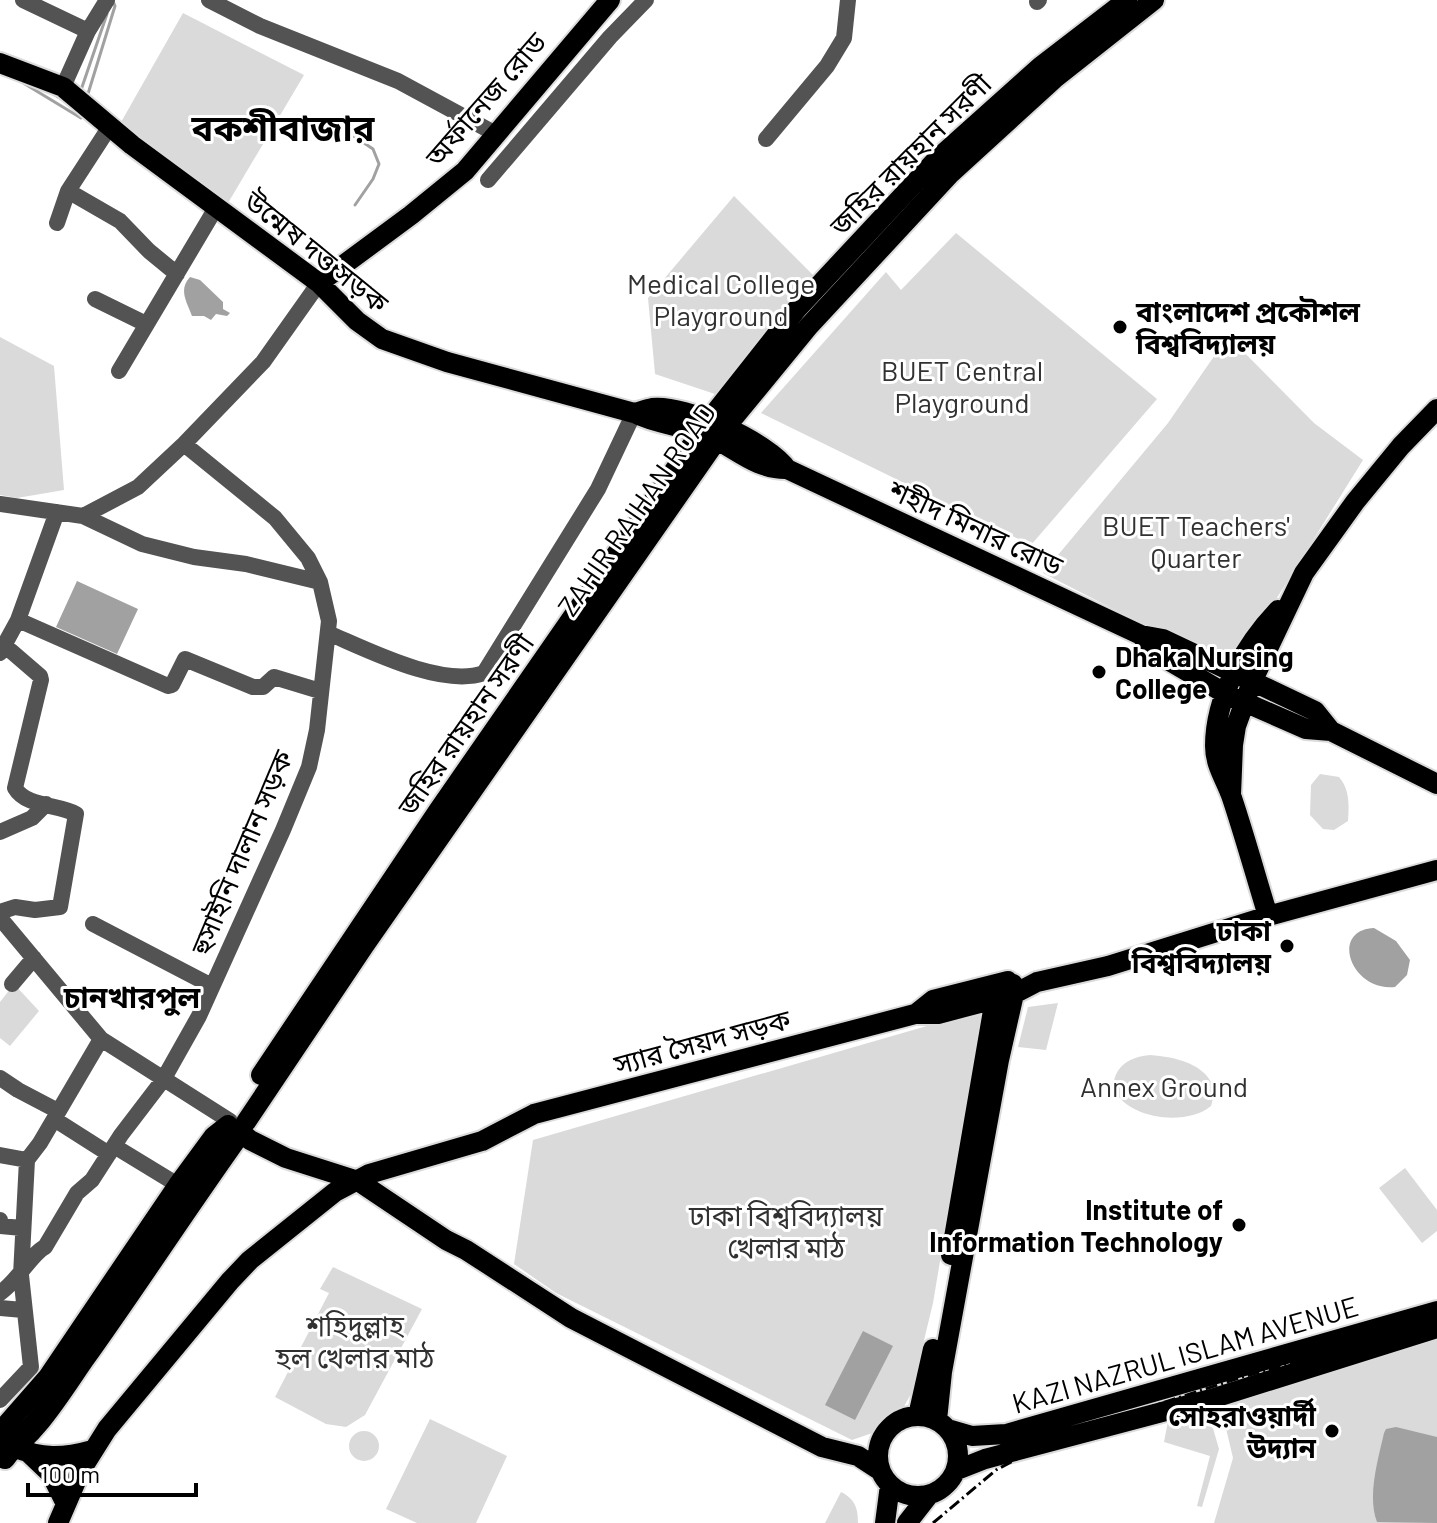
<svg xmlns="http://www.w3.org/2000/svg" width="1437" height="1523" viewBox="0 0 1437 1523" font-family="Barlow,'Noto Sans Bengali',sans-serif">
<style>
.green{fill:#dadada}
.water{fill:#a1a1a1}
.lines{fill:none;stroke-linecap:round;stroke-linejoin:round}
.stream{stroke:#a1a1a1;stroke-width:3}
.major-casing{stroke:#dbdbdb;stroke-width:24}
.highway-casing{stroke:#dbdbdb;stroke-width:28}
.minor{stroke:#535353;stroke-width:16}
.major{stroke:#000;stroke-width:20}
.highway{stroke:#000;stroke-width:24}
.rail{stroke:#000;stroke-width:3;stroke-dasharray:12 4 2 4;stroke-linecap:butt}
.poi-dot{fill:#000;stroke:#fff;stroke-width:3}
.labels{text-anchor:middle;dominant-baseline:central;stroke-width:6;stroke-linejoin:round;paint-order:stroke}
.street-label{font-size:28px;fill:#000;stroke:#fff}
.park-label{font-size:28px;fill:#313131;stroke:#fff}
.poi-label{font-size:28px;font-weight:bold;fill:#000;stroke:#fff;text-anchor:end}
.neighbourhood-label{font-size:30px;font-weight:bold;fill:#000;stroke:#fff}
.district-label{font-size:36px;font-weight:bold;fill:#000;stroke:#fff}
</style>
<rect width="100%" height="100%" fill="#fff"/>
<path class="green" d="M183,13L304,75L228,203L116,131Z
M734,196L814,276L715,394L655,374L648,298Z
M956,233L1157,399L1031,545L761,413L886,272L901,290Z
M1228,336L1314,423L1363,460L1232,670L1043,573L1168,423Z
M0,337L54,366L64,490L17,498L0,495Z
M1320,774L1339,777C1350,790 1349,805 1348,821L1334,830L1323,829L1310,815L1311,785Z
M14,984L39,1011L10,1046L0,1038V1002Z
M1058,1003L1046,1050L1018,1047L1028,1007Z
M982,1010L933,1303L911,1394L898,1417L881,1430L852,1440L556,1293L514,1264L533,1140Z
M1150,1055C1175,1057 1207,1063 1215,1091L1211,1106C1186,1127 1125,1119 1113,1087C1115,1065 1130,1057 1150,1055Z
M1405,1168L1437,1210V1231L1422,1243L1379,1188Z
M333,1267L422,1309L365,1415L346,1427L326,1424L275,1397L329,1293L320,1289Z
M1437,1336V1523H1214L1233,1458L1220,1403Z
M1206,1404L1219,1449L1202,1507L1197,1506L1210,1456L1164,1442L1169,1416Z
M430,1419L507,1456L476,1523H417L386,1509Z
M349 1446a15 15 0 1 1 30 0a15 15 0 1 1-30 0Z
M841,1492C855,1499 858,1508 858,1523H825Z"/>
<path class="water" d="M190,277L200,280L223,302V309L230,313L227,316L216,314L211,320L204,316H192C187,302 178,290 190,277Z
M77,581L138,609L117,654L56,627Z
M1374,928L1396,941L1410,960L1407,975L1395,987C1351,992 1329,930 1374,928Z
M863,1331L893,1346L855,1420L825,1405Z
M1396,1427L1437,1437V1523L1377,1522C1367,1496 1378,1460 1384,1433L1386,1429Z"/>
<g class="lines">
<path class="stream" d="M20,81L81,118
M81,90L107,14
M50,92L68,103
M87,97L115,6L113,1
M325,117L373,149L379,164L373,179
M355,205L373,179"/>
<g class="major-casing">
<path id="major" d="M0,63L63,87L132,145L319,283L357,321L382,339L447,362L634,413C655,424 678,425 701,433C731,443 753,470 787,469L1141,635L1163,639L1315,711L1331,731
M319,283L411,215L465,171L610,0
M634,413C640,412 646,409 652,408C686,404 768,442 787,469
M1141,635L1156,653L1226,694L1306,729L1331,731L1437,784
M1231,795L1233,745L1236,726L1252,682L1304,573L1355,502L1401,446L1437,409
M1268,916C1256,877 1245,837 1232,798C1226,780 1215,766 1215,746C1215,696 1245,645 1278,610
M918,1012L933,1000L1008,981
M261,1075L438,811L710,419L796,310L935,161L1040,67L1127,0
M246,1122L364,946L726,427L809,326L951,173L1054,79L1154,0
M242,1133L250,1140L286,1158L358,1181L446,1240L466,1250L571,1318L822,1447L858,1456L881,1471
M951,1255L995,999V984
M878 1456a40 40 0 1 1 80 0a40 40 0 1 1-80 0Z
M918,1416L933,1349
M937,1420L942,1372L999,1060L1014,994L1013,984
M948,1429L972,1436L1006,1434L1437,1311
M0,1432L48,1377L178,1185L214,1136L228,1125
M30,1454L51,1474L66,1504
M5,1459L14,1447C41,1459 64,1458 92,1450
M957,1470L985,1459L1211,1399L1437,1328
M58,1523L80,1472L107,1429L230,1281L250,1260L335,1192L369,1174L482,1141L534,1114L915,1014H938L1014,994L1037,982L1108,966L1268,916L1437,870
M885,1523L890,1485
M907,1523L928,1496"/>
</g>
<g class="highway-casing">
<path id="highway" d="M0,1456C35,1434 60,1391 83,1358C136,1284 185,1208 238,1134"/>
</g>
<path class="minor" d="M23,0L88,31
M209,0L260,26L398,81L496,134
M1037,2L1039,0
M63,87L88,31L107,0
M105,134L68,191L120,221L149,251L177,274
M766,139L827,66L844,38L848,0
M488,180L610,37L646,0
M57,223L68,191
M95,299L146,324
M119,371L217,206
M0,504L83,516L142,544L194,557L246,564L320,582
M83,516L138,487L184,444L263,362L319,283
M18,620L168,686L172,685L185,659L253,687H263L274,677L320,691
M328,633C368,650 442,688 484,673L598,489L634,413
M0,645L11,651L40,676L41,680L15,788C26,807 57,804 76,814L60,907L35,910L15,907L0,912
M0,653L18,620L57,512
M0,832L32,818L46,804
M0,918L101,1039L230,1121
M93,924L212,986
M12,984L34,958
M0,1078L18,1090L58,1111
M54,1119L109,1154
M114,1146L178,1185
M0,1155L27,1160
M0,1220V1226L22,1228
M0,1293C18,1281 31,1254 45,1247L77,1193L92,1180L121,1135L163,1080L199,1016L283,830L309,767L317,730L329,621L320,582L308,558L275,518L184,444
M0,1308L23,1310
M0,1400L31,1367L21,1275L27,1160L40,1143L101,1039"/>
<use href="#major" class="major"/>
<use href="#highway" class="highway"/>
<path class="rail" d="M933,1523L996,1470L1058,1437L1242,1377L1437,1324"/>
</g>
<g class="poi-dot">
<circle cx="1120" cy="327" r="8"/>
<circle cx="1099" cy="672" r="8"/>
<circle cx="1287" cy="946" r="8"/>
<circle cx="1239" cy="1225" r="8"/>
<circle cx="1332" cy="1431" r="8"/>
</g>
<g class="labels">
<g class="street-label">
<text transform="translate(485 99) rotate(-49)">অর্ফানেজ রোড</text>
<text transform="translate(910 154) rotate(-45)">জহির রায়হান সরণী</text>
<text transform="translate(317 251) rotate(39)">উন্মেষ দত্ত সড়ক</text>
<text transform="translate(636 509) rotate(-55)">ZAHIR RAIHAN ROAD</text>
<text transform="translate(976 527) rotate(25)">শহীদ মিনার রোড</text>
<text transform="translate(465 724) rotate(-55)">জহির রায়হান সরণী</text>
<text transform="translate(241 852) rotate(-67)">হুসাইনি দালান সড়ক</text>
<text transform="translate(702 1041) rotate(-15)">স্যার সৈয়দ সড়ক</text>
<text transform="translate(1185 1354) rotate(-16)">KAZI NAZRUL ISLAM AVENUE</text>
</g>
<g class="park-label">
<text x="721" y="283">Medical College<tspan x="721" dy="32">Playground</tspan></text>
<text x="962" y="370">BUET Central<tspan x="962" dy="32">Playground</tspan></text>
<text x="1196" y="525">BUET Teachers'<tspan x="1196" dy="32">Quarter</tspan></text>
<text x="1164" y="1086">Annex Ground</text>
<text x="786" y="1215">ঢাকা বিশ্ববিদ্যালয়<tspan x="786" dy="32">খেলার মাঠ</tspan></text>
<text x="355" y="1325">শহিদুল্লাহ<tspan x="355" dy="32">হল খেলার মাঠ</tspan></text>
</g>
<g class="poi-label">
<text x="1136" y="311" text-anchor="start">বাংলাদেশ প্রকৌশল<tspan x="1136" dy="32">বিশ্ববিদ্যালয়</tspan></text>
<text x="1115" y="656" text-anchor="start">Dhaka Nursing<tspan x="1115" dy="32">College</tspan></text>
<text x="1271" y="930">ঢাকা<tspan x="1271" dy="32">বিশ্ববিদ্যালয়</tspan></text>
<text x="1223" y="1209">Institute of<tspan x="1223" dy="32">Information Technology</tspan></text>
<text x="1316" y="1415">সোহরাওয়ার্দী<tspan x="1316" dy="32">উদ্যান</tspan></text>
</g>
<g class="neighbourhood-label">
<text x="132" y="996">চানখারপুল</text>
</g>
<g class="district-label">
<text x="283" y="126">বকশীবাজার</text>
</g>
</g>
<path d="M28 1483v12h168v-12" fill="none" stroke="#000000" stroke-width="4"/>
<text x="40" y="1483" font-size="24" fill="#000000" stroke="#ffffff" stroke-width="6" paint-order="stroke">100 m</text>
</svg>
